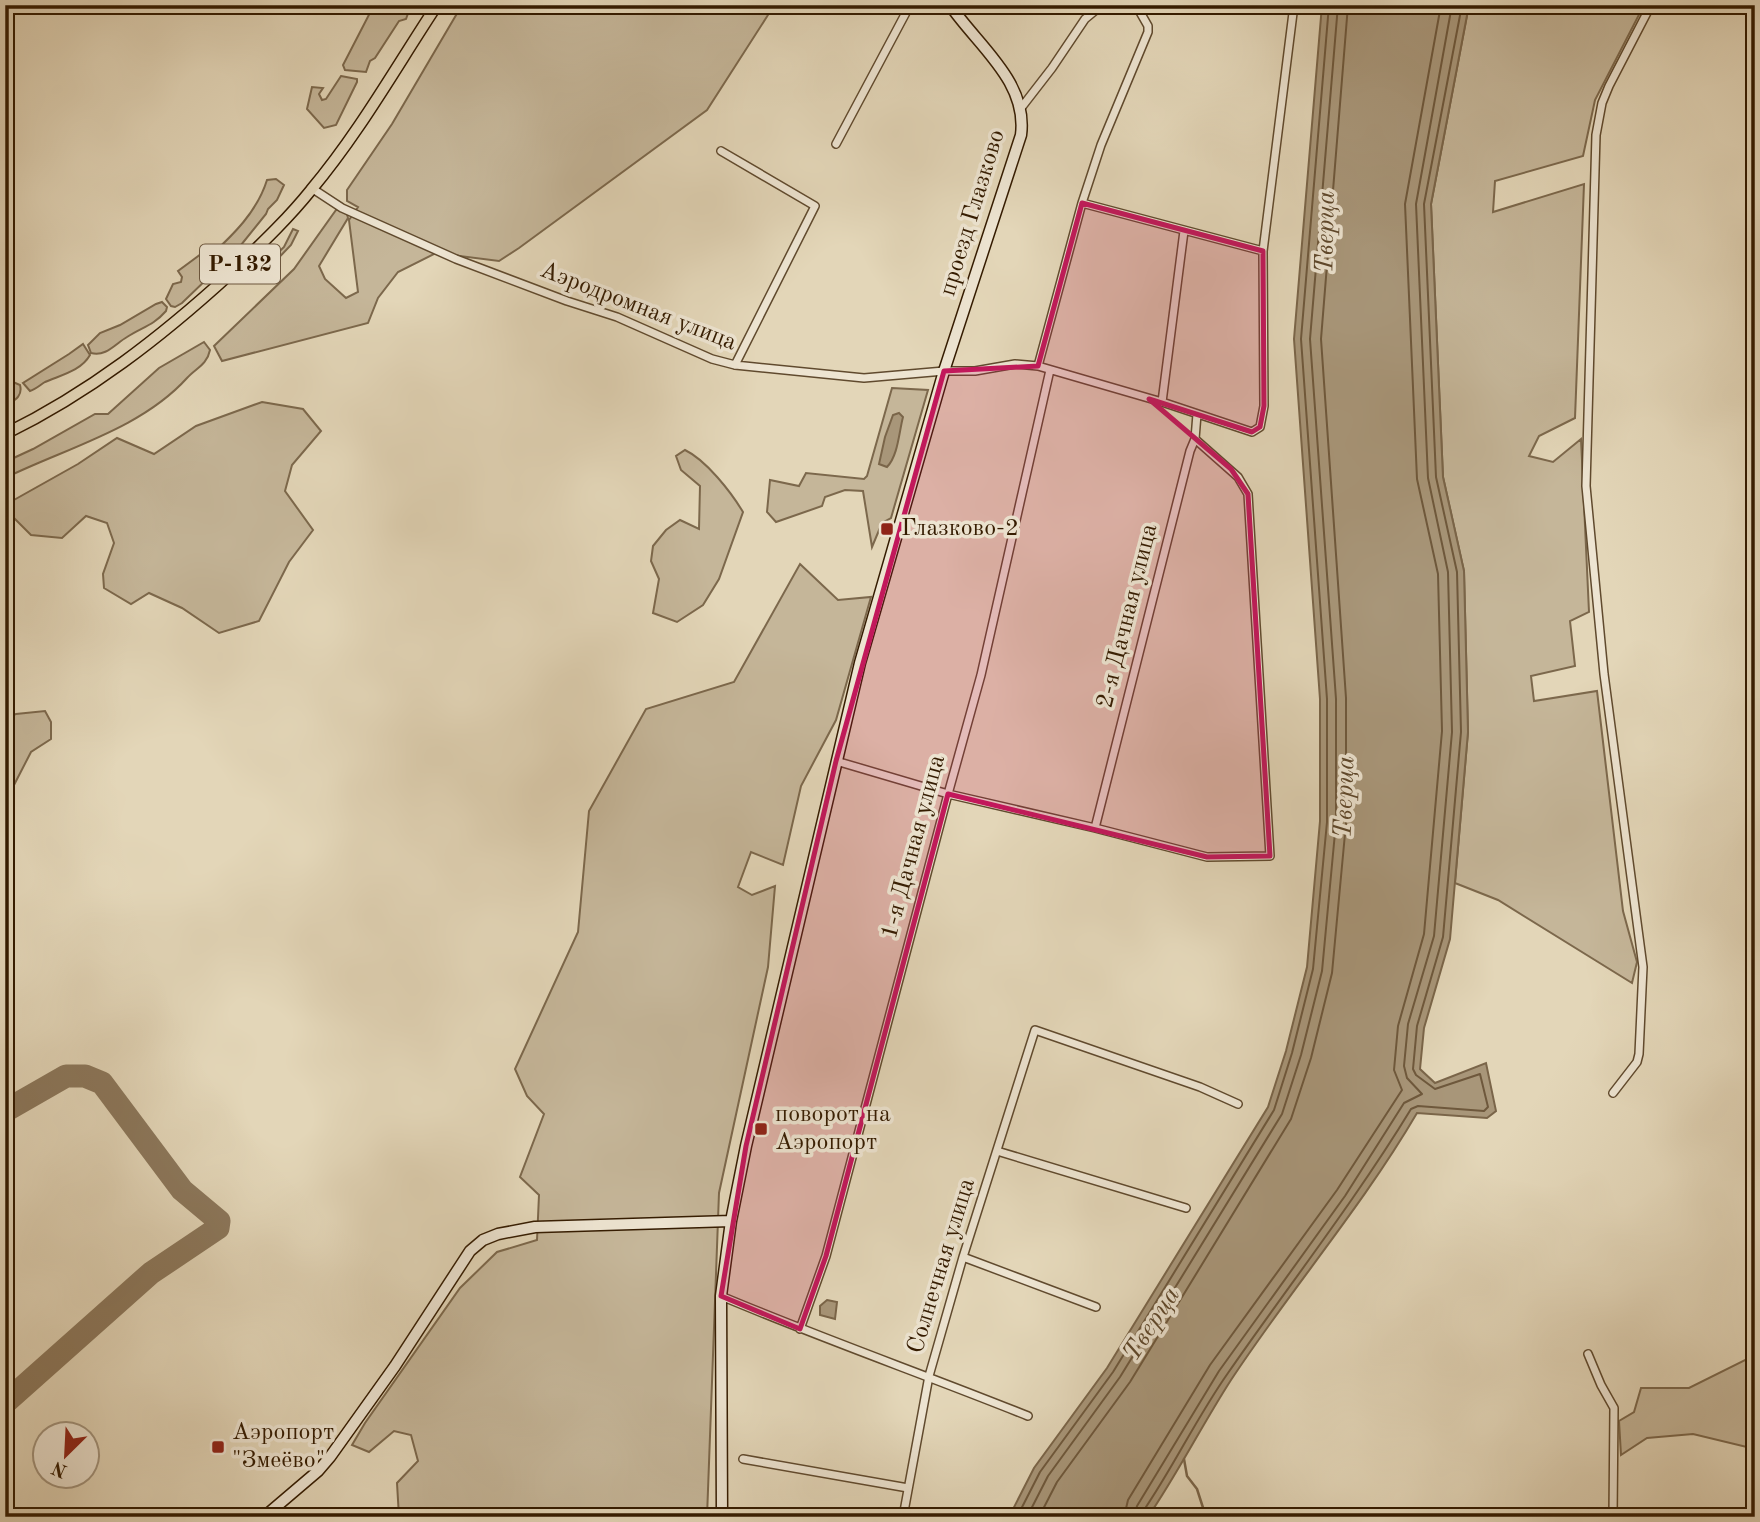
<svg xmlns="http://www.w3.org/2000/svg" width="1760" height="1522" viewBox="0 0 1760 1522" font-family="'Old Standard TT',serif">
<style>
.green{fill:#c5b699;stroke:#7c684c;stroke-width:2}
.water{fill:#a89679;stroke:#7a6549;stroke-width:2}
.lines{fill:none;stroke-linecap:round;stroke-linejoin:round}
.shore{stroke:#6e583c;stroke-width:2}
.stream{stroke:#7a6549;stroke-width:2.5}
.taxiway{stroke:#8c785c;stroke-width:23}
.street-casing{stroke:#604a2e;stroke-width:10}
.secondary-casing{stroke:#341b00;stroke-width:13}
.primary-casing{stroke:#341b00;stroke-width:13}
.street{stroke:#ede4d1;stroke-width:7}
.secondary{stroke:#ede4d1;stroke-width:10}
.primary{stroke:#e3d6b8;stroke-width:10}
.marked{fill:#c2185b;fill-opacity:0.2;stroke:#c2185b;stroke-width:5;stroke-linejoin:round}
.poi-dot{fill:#8f2418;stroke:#ede4d1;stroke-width:2.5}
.labels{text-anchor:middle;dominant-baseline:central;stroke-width:7;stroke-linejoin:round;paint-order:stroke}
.shield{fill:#ede4d1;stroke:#6c573f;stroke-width:2}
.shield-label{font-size:23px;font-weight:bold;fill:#341b00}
.street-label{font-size:24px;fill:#341b00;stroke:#ede4d1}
.poi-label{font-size:24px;fill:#341b00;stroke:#ede4d1;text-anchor:start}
.water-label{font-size:26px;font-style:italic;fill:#5d462a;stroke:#ede4d1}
</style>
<rect width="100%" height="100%" fill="#e3d6b8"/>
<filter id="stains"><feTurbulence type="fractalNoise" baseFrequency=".00286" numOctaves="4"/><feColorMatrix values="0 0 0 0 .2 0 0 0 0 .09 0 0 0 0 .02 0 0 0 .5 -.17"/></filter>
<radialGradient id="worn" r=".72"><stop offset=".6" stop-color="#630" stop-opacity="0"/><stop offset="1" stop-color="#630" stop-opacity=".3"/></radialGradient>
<path class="green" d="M374,5H411L406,19L399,21L375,58L370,61L366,72L345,70L343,65Z
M462,5H769L768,15L707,110L519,248L499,261L436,253L398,272L378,298L368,323L222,361L214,346L294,269L336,210H346L348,218L319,266L325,279L346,298L358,292L349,220L358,207L347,201V190L392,124Z
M1469,5H1644L1595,100L1583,156L1495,181L1493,212L1584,184L1575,418L1539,436L1529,456L1553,462L1581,439L1589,612L1570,621L1575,666L1531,676L1534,701L1597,691L1623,911L1637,962L1632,983L1498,900L1455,883L1468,732L1464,571L1443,477L1431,204Z
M341,76L357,79V82L336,125L324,128L307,109L312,87L323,88L319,94L322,100L326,99Z
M276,179L284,185L277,200L268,209L266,214L237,250L182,303L175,307L171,306L166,299L173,284L181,282L182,277L178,271L201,254L205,253L209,257C233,235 257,212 267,180Z
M293,229L298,231L291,245L265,272V265L284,247Z
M162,302L167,307L166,311C153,326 142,327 127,337C115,344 106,357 91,353L88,345L100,333L120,325L156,304Z
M204,342L210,350C207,365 196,368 187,378C141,429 66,448 5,478V462L33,449L95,414H108L159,368Z
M83,344L90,355C81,371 61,375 45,382C40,385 36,389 30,391L23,383L69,354Z
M13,382L20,385C23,396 15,400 6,406L5,386Z
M892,388L928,390L891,518L882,523L872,547L863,491L845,490L825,497L822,506L776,522L767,512L770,480L799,486L806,473L864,479L867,476Z
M262,402L303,409L321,431L292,465L285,491L313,530L289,562L259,621L219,633L182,608L149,593L131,604L104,588L103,574L114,543L107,523L86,516L62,538L31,535L5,509V505L78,464L117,438L154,454L196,426Z
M685,450C706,460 731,492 743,512L719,579L703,605L677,622L653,613L659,579L651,561L653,546L666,530L680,520L699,529L700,486L681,470L676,456Z
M800,564L838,600L871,597L836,720L801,786L783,865L751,852L738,887L752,895L775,886L768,967L719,1193L707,1517H399L397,1483L418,1461L411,1435L394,1431L369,1452L352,1445L365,1423L460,1288L497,1252L537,1240L539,1195L520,1177L544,1114L527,1096L515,1069L578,932L589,811L646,709L734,682Z
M45,711L51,722V739L31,752L14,785L5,791V718L16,714Z
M1755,1355V1449L1693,1434L1647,1438L1621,1455L1619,1421L1634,1412L1641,1388H1689Z"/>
<path class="water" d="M1322,5H1469L1431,204L1443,477L1464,571L1468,732L1450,939L1424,1028L1420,1069L1435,1083L1486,1063L1496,1111L1487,1118L1417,1113C1362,1207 1291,1289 1231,1380C1202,1425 1178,1473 1148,1517H1009L1034,1468L1107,1368L1268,1107L1286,1051L1307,967L1320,821V699L1294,339Z
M899,413L903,417C899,432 898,456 887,467L879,464L885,437L893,415Z
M827,1300L837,1302L835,1319L820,1315V1306Z"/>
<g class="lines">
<path class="shore" d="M1017,1517L1040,1472L1113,1372L1274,1110L1292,1053L1313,969L1327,822V699L1301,339L1329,5
M1027,1517L1048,1476L1120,1377L1282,1114L1301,1055L1322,971L1336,822V699L1310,339L1338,5
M1039,1517L1057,1482L1130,1382L1291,1119L1311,1058L1332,973L1346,823V698L1321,339L1348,5
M1124,1517L1128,1500L1210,1365L1337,1190L1402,1090L1394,1070L1398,1026L1424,934L1442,731L1438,574L1417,479L1405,204L1441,5
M1134,1517L1137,1506L1219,1371L1345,1196L1404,1103L1422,1094L1407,1078L1404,1066L1408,1024L1434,936L1452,732L1448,572L1428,478L1416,204L1452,5
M1143,1517L1144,1510C1174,1466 1197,1417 1228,1373C1289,1285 1355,1201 1411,1109L1418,1106L1484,1111L1488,1107L1480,1074L1435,1089L1416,1075L1413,1069L1417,1026L1443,937L1461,732L1457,572L1436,477L1424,204L1462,5"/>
<path class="stream" d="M1184,1459L1187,1476L1197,1489L1206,1517"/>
<path class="taxiway" d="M5,1111L66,1076H85L102,1083L182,1190L219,1221L218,1228L151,1273L5,1403"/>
<g class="street-casing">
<path id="street" d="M1021,108L1052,68L1085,19L1102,5
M836,144L910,5
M721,151L815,206L735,365
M313,189L342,208L456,259L567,301L617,317L712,359L735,365L864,378L944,371H975L1015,364L1038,366L1162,402L1252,432L1260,427L1264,406L1263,251L1082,203L1101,145L1148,32V26L1136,5
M1263,251L1294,5
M1038,366L1082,203
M1162,402L1184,231
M836,761L948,794L1095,828L1207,857L1270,856L1248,494L1238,477L1195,439
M1095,828L1190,451L1195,439L1197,414
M1613,1093L1637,1062L1639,1054L1643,967L1604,674L1586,486L1596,135L1602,103L1609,86L1651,5
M997,1151L1186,1208
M963,1257L1096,1307
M721,1296C823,1339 926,1375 1028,1416
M800,1329L826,1256L948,794L981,675L1050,370
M1588,1354L1601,1385L1614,1408L1613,1517
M743,1459L908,1488
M903,1517L929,1376L963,1257L1035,1030L1200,1087L1238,1104"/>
</g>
<g class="secondary-casing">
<path id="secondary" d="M264,1517L318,1471L330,1457L395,1366L470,1251L483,1240L498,1234L535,1227L731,1221
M722,1517L721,1296L731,1221L746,1146L860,663L944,371L1021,135C1028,81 977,45 950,5"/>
</g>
<g class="primary-casing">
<path id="primary" d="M5,434C89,393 161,337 230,274C258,247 287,220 311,190C359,133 396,67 437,5"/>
</g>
<use href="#street" class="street"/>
<use href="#secondary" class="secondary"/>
<use href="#primary" class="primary"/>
</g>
<path class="marked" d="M1082,203L1263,251L1264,406L1260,427L1252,432L1149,399L1231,469L1248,494L1270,856L1207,857L948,794L826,1256L800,1329L721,1296L746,1146L836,761L944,371L1038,366Z"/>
<g class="poi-dot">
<rect x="880" y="522" width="14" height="14" rx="3.5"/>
<rect x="754" y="1122" width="14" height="14" rx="3.5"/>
<rect x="211" y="1440" width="14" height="14" rx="3.5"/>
</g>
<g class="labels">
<rect class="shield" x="200" y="244.5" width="80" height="39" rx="5"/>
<g class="shield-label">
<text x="240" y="264">Р-132</text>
</g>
<g class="street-label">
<text transform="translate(973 213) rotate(-73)">проезд Глазково</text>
<text transform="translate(638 307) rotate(21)">Аэродромная улица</text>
<text transform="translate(1128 616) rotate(-76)">2-я Дачная улица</text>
<text transform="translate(914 847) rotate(-75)">1-я Дачная улица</text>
<text transform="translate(942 1266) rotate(-73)">Солнечная улица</text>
</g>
<g class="poi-label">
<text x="901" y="529">Глазково-2</text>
<text x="775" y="1115">поворот на<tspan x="775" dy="28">Аэропорт</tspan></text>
<text x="232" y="1433">Аэропорт<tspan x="232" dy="28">"Змеёво"</tspan></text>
</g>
<g class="water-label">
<text transform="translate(1326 232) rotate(-89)">Тверца</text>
<text transform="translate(1345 797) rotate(-88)">Тверца</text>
<text transform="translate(1152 1324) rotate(-57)">Тверца</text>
</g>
</g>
<rect width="1760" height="1522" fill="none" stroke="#e3d6b8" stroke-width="28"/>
<rect x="7" y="7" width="1746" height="1508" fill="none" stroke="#341b00" stroke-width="3.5"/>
<rect x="14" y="14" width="1732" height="1494" fill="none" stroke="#341b00" stroke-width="2"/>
<g transform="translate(66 1455) rotate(204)"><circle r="33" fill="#ede4d1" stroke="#a3947d" stroke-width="2"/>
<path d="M0-5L12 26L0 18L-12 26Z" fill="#8f2418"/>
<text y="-10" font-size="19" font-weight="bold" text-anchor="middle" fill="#341b00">N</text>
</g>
<rect width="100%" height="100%" filter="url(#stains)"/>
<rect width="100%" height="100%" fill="url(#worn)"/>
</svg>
